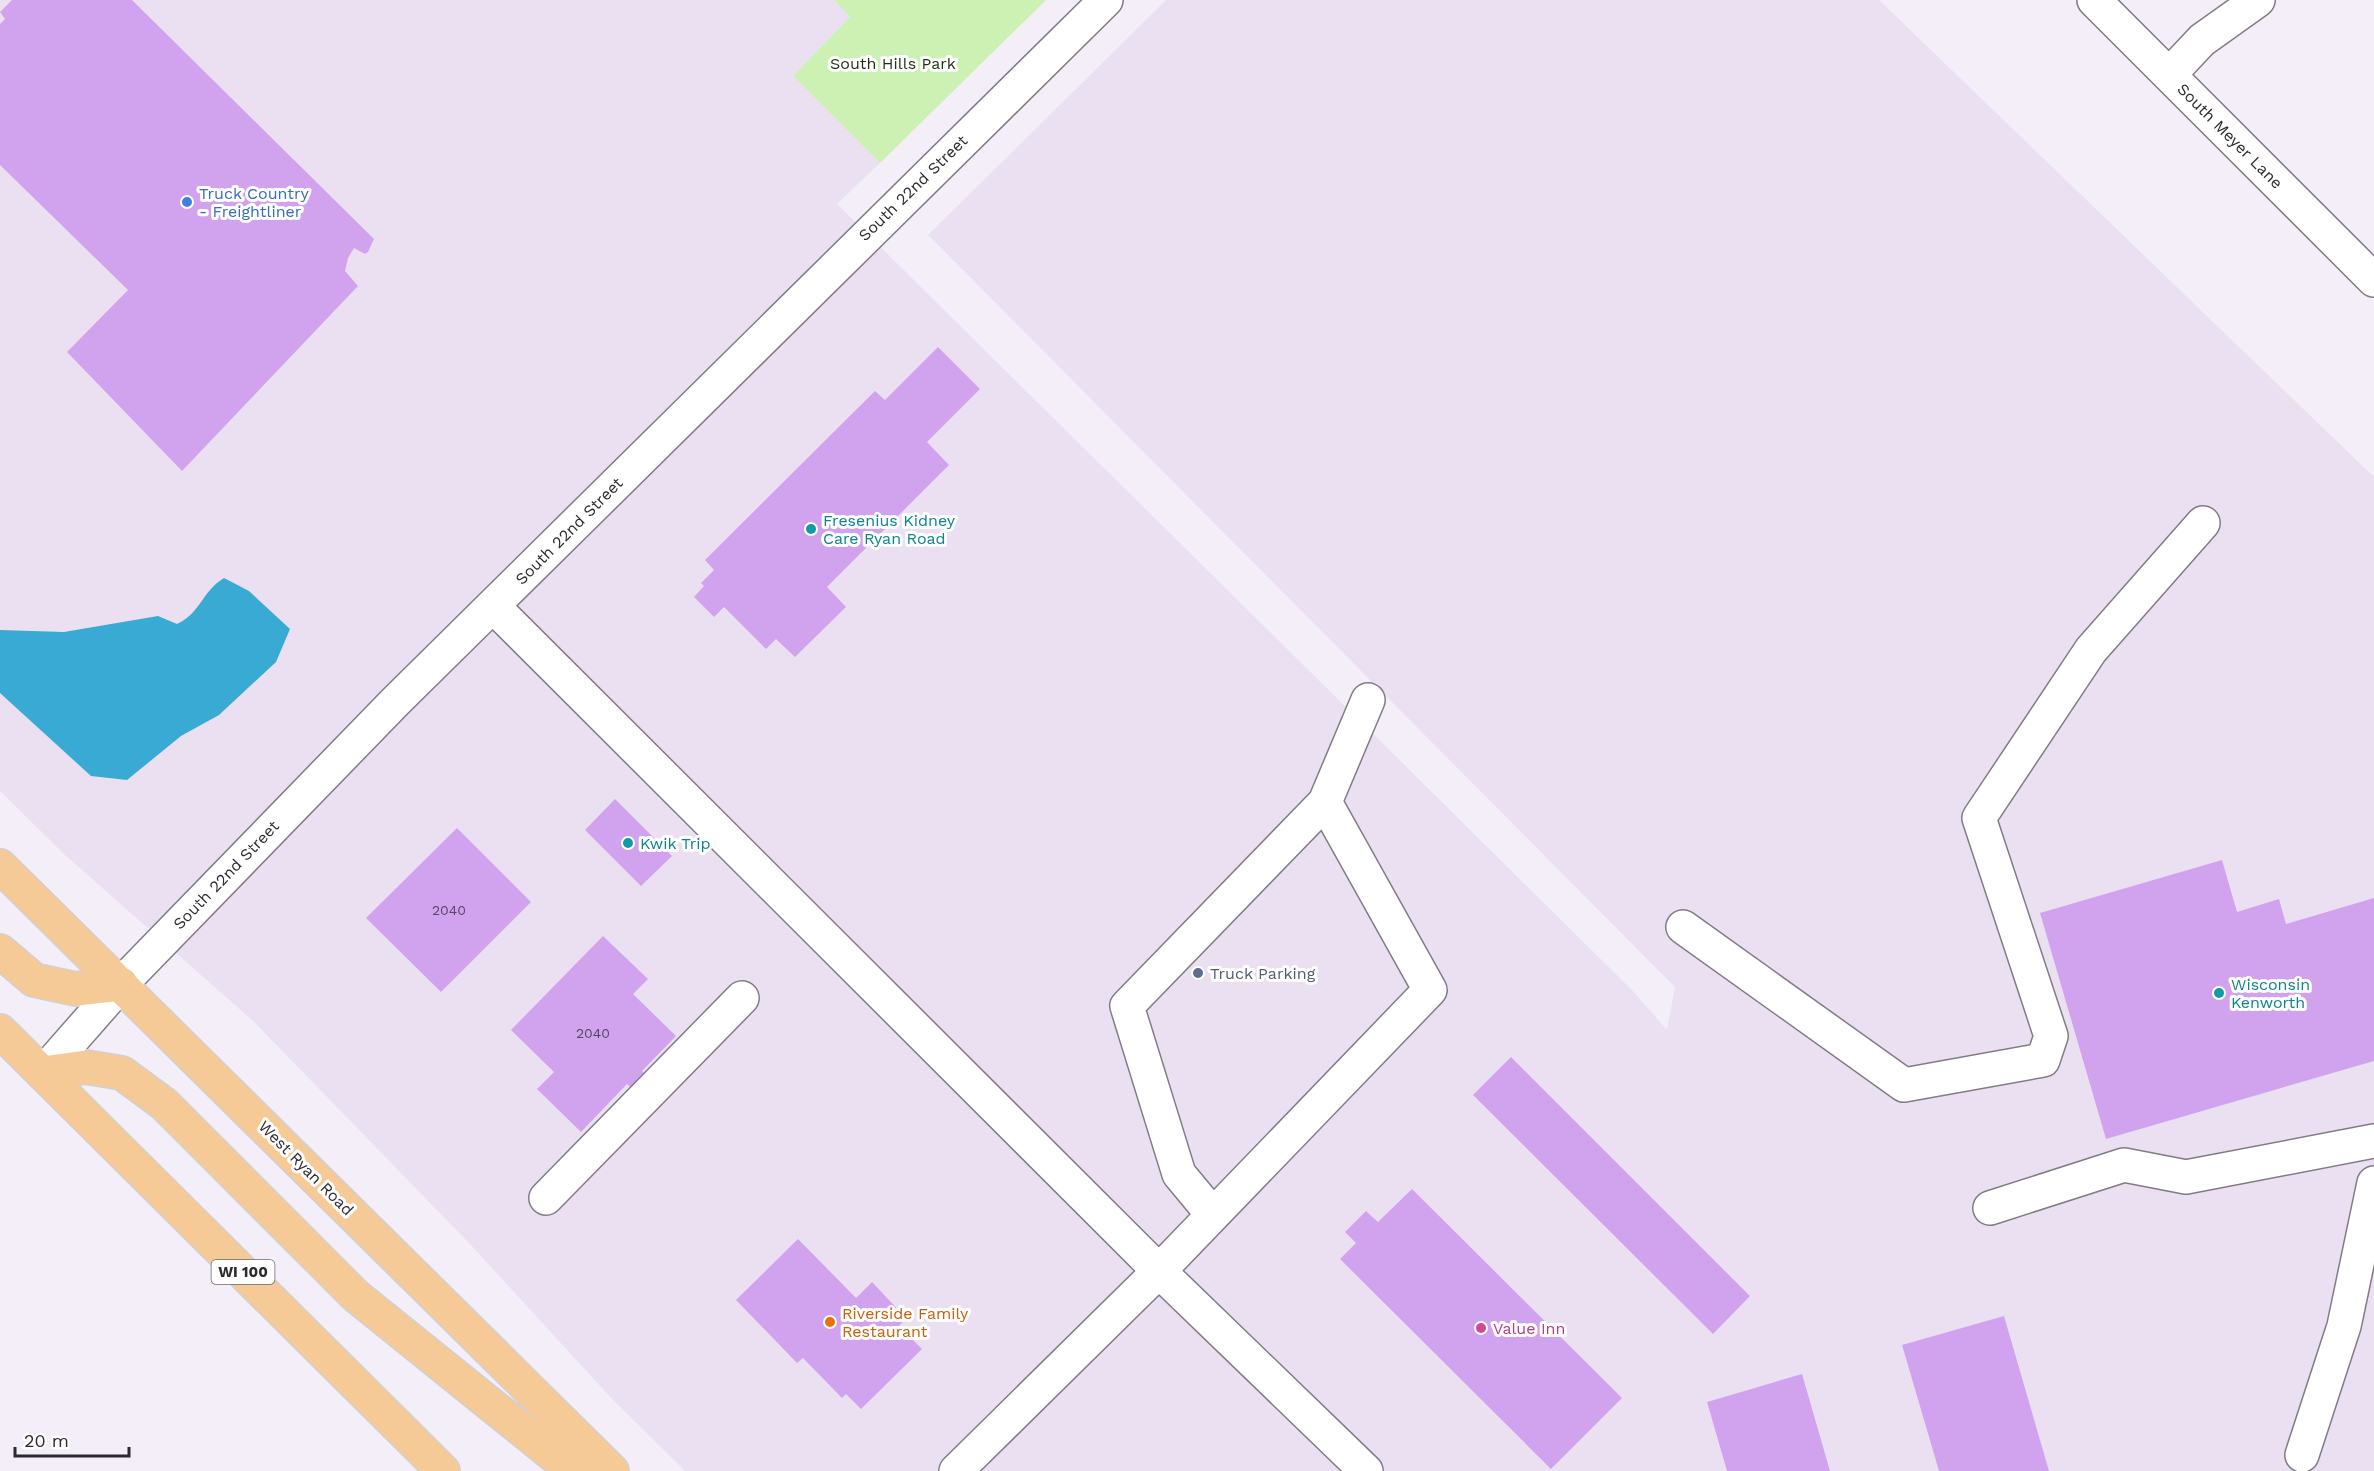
<svg xmlns="http://www.w3.org/2000/svg" width="2374" height="1471" viewBox="0 0 2374 1471" font-family="'Work Sans',sans-serif">
<style>
.built{fill:#ebe0f2}
.green{fill:#ccf1b2}
.water{fill:#38aad3}
.building{fill:#d1a3ee}
.lines{fill:none;stroke-linecap:round;stroke-linejoin:round}
.minor-casing{stroke:#827c85;stroke-width:36}
.major-casing{stroke:#d1d0d1;stroke-width:36}
.minor{stroke:#fff;stroke-width:33}
.major{stroke:#f6ca96;stroke-width:33}
.shop-dot{fill:#3f7fe0;stroke:#fefefe;stroke-width:2}
.culture-dot{fill:#0f9aa8;stroke:#fefefe;stroke-width:2}
.service-dot{fill:#5c6f8a;stroke:#fefefe;stroke-width:2}
.food-dot{fill:#e8710a;stroke:#fefefe;stroke-width:2}
.hotel-dot{fill:#d1479c;stroke:#fefefe;stroke-width:2}
.labels{text-anchor:middle;dominant-baseline:central;stroke-width:6;stroke-linejoin:round;paint-order:stroke}
.number-label{font-size:14px;fill:#56485e}
.shield{fill:#fefefe;stroke:#6c6a6c;stroke-width:1.5}
.shield-label{font-size:15px;font-weight:bold;fill:#2d2a2e}
.park-label{font-size:16px;fill:#1e300f;stroke:#fefefe}
.street-label{font-size:16px;fill:#2d2a2e;stroke:#fefefe}
.shop-label{font-size:16px;fill:#366cbe;stroke:#fefefe;text-anchor:start}
.culture-label{font-size:16px;fill:#0d838f;stroke:#fefefe;text-anchor:start}
.service-label{font-size:16px;fill:#4e5e75;stroke:#fefefe;text-anchor:start}
.food-label{font-size:16px;fill:#c56008;stroke:#fefefe;text-anchor:start}
.hotel-label{font-size:16px;fill:#b23c85;stroke:#fefefe;text-anchor:start}
</style>
<rect width="100%" height="100%" fill="#f4eef9"/>
<path class="built" d="M0,0H834L850,17L793,76L880,163L837,204L1631,989L1667,1030L1675,987L928,235L1166,0H1879L2374,477V1471H978L1091,1364L1073,1345L937,1471H685L612,1399L469,1243L253,1021L65,855L0,791Z"/>
<path class="green" d="M834,0H1046L880,163L793,76L850,17Z"/>
<path class="water" d="M224,578L249,591L290,629L276,662L219,715L181,736L127,780L91,776L0,693V630L64,632L158,616L177,624C202,612 201,592 224,578Z"/>
<path class="building" d="M12,0H132L374,239L368,252L365,254L354,248L348,258L345,271L358,286L182,471L67,352L128,290L0,165V24L5,19L0,12Z
M938,347L980,389L927,442L949,465L827,587L846,607L795,657L776,639L766,649L724,607L714,617L694,597L704,586L701,583L714,570L705,560L875,391L885,400Z
M615,799L672,856L641,886L585,830Z
M457,828L531,902L441,992L366,918Z
M2222,860L2237,912L2279,899L2286,924L2374,898V1061L2106,1139L2040,913Z
M603,936L648,979L633,994L676,1036L642,1071L649,1078L635,1092L627,1084L581,1132L537,1089L554,1072L511,1030Z
M1511,1057L1750,1296L1713,1334L1473,1095Z
M1412,1189L1622,1398L1551,1469L1340,1259L1356,1243L1345,1232L1366,1211L1378,1222Z
M798,1239L856,1298L872,1282L906,1318L899,1326L922,1349L861,1409L846,1394L842,1398L803,1358L797,1363L736,1300Z
M2004,1316L2049,1471H1939L1902,1345Z
M1802,1374L1830,1471H1727L1707,1402Z"/>
<g class="lines">
<g class="minor-casing">
<path id="minor" d="M2094,0L2169,75
M2258,0L2202,40L2169,75L2374,280
M493,606L1159,1271L1366,1471
M1683,927L1904,1085L2043,1060L2051,1036L1979,818L2091,650L2203,523
M43,1073L121,984L395,702L1106,0
M546,1198L742,998
M1990,1208L2124,1165L2186,1177L2374,1141
M1213,1215L1179,1174L1127,1006L1325,802
M2302,1455L2344,1326L2374,1183
M956,1471L1159,1271L1430,990L1325,802L1368,700"/>
</g>
<g class="major-casing">
<path id="major" d="M0,866L612,1471
M0,951L34,980L76,989L121,984
M0,1031L443,1471
M43,1073L86,1067L122,1073L164,1104L356,1296L562,1462L580,1471"/>
</g>
<use href="#minor" class="minor"/>
<use href="#major" class="major"/>
</g>
<circle class="shop-dot" cx="187" cy="202" r="6"/>
<g class="culture-dot">
<circle cx="811" cy="529" r="6"/>
<circle cx="628" cy="843" r="6"/>
<circle cx="2219" cy="993" r="6"/>
</g>
<circle class="service-dot" cx="1198" cy="973" r="6"/>
<circle class="food-dot" cx="830" cy="1322" r="6"/>
<circle class="hotel-dot" cx="1481" cy="1328" r="6"/>
<g class="labels">
<g class="number-label">
<text x="449" y="910">2040</text>
<text x="593" y="1033">2040</text>
</g>
<rect class="shield" x="211.5" y="1260" width="63" height="24" rx="4.5"/>
<g class="shield-label">
<text x="243" y="1272">WI 100</text>
</g>
<g class="park-label">
<text x="893" y="63">South Hills Park</text>
</g>
<g class="street-label">
<text transform="translate(2230 136) rotate(45)">South Meyer Lane</text>
<text transform="translate(913 188) rotate(-44)">South 22nd Street</text>
<text transform="translate(569 531) rotate(-45)">South 22nd Street</text>
<text transform="translate(226 875) rotate(-46)">South 22nd Street</text>
<text transform="translate(306 1168) rotate(45)">West Ryan Road</text>
</g>
<g class="shop-label">
<text x="199" y="193">Truck Country<tspan x="199" dy="18">- Freightliner</tspan></text>
</g>
<g class="culture-label">
<text x="823" y="520">Fresenius Kidney<tspan x="823" dy="18">Care Ryan Road</tspan></text>
<text x="640" y="843">Kwik Trip</text>
<text x="2231" y="984">Wisconsin<tspan x="2231" dy="18">Kenworth</tspan></text>
</g>
<g class="service-label">
<text x="1210" y="973">Truck Parking</text>
</g>
<g class="food-label">
<text x="842" y="1313">Riverside Family<tspan x="842" dy="18">Restaurant</tspan></text>
</g>
<g class="hotel-label">
<text x="1493" y="1328">Value Inn</text>
</g>
</g>
<path d="M15 1447v9h114v-9" fill="none" stroke="#2d2a2e" stroke-width="3"/>
<text x="24" y="1447" font-size="18" fill="#2d2a2e" stroke="#fefefe" stroke-width="4.5" paint-order="stroke">20 m</text>
</svg>
